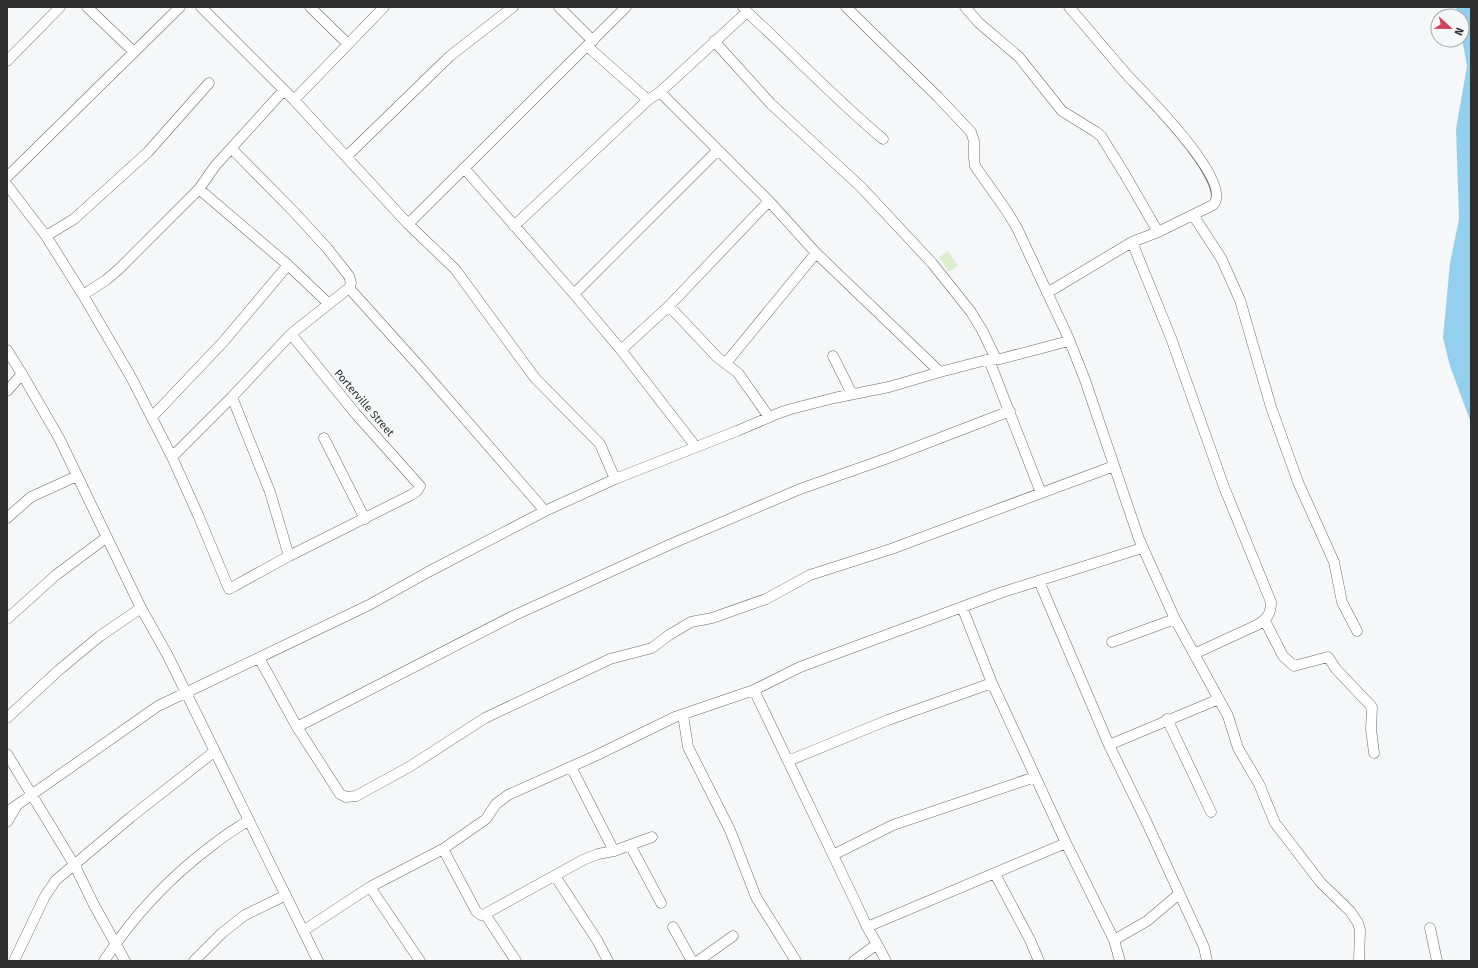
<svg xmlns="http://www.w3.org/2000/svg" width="1478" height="968" viewBox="0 0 1478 968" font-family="'Fira Sans',sans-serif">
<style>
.green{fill:#dbefcd}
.water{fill:#94d0ed}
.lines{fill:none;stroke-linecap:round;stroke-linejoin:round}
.minor-casing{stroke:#6c6d6e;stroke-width:11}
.minor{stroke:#fff;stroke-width:10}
.labels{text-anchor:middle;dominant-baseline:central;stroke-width:3;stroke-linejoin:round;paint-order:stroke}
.street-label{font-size:11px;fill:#303031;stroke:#f6f7f8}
</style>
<rect width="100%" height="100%" fill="#f6f7f8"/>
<path class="green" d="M948,251L958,266L949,272L939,257Z"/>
<path class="water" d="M1456,7H1471V423L1450,366L1443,338L1450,263L1459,219L1456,129L1467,66L1462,39V16H1458Z"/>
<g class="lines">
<g class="minor-casing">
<path id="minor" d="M87,7L134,52
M201,7L294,100L408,224L455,269L535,378L600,444L615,479
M310,7L348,44
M559,7L593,41
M846,7L938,97L971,132L974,141V158L975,166L1006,210L1017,228L1068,337L1085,380L1139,539L1175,619L1228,716L1238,748L1259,784L1275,823L1321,883L1350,911L1358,923L1360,930L1359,961
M965,7L979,23L1019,57L1062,111L1096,132L1101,136L1124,173L1158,232
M747,12C793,54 835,99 883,139
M714,41L771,104L861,187L932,263L971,312L982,330L996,359
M587,46L648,100
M7,61L60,7
M294,100L384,7
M347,156L450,56L513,7
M464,168L574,294L621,350L696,447
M7,177L180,7
M7,185L46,236L83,295L131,377L172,457L199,517L229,589L289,556L411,495L417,491L420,486L355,413L291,334
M199,189L288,265L329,304
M769,201L816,253L940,372
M1193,215L1221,258L1240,300L1271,407L1298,482L1334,562L1342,602L1357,631
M408,224L626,7
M514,226L648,100L660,92L747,12L743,7
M46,236L74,219L148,152L209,83
M1132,242L1171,338L1224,487L1271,602C1271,614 1267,619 1257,625L1194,654
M349,288L420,367L545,511
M1047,293L1132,242L1158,232L1213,205C1235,183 1144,93 1128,76C1108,53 1089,30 1069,7
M574,294L717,151
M83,295L106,280L119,269L199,189L215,166L284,90
M669,306L717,357L738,373L769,417
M7,350L22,374L59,438L141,608L168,656L318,961
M621,350L669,306L769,201L660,92
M833,356L852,394
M989,360L1041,493
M726,363L816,253
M7,391L22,374
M232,397L270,492L289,556
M152,417L224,341L288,265
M324,438L365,519
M172,457L232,397L291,334L349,288L351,283L349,276L327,248L294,212L232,149
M7,518L31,497L77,476
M1039,581L1109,745L1147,823L1204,947L1207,961
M962,607L992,683L1066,843L1114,940L1120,961
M7,619L56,575L107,537
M1265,621L1283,656L1294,666L1328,657L1336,669L1372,707L1371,729L1374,753
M1112,642L1175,619
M259,658L297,727L340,794L346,797L356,796L409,767L485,718L610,659L652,648L669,635L691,622L712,618L766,599L810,575L891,549L1114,466
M754,690L855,901L867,927L877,944L854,961
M683,715L688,747L730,830L756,897L796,961
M7,718L59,670L100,636L141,608
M1167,719L1211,812
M297,727L513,616L671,544L800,489L888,458L1010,411
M1109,745L1219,699
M7,754L75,866L93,903L125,961
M788,761L888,720L992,683
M571,767L614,851
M7,812L158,706L369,605L428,572L545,511L615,479L737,431L779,413L791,409L834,398L889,387L940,372L986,360L1000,359L1069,341
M7,822L16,807
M630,845L661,903
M443,849L476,911L481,915L485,914L583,860L598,854L614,851L652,837
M833,855L893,825L1035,777
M995,874L1030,940L1039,961
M555,876L597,940L608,961
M370,887L420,961
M485,914L516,961
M673,927L692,961
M867,927L1066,843
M1430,928L1437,961
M303,931L370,887L443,849L486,819L496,804L508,795L595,756L675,717L754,690L800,667L1000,593L1142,548
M1114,940L1147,921L1179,894
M877,944L886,961
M14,961L45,896L56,880L131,817L215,751
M104,961C133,916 171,876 214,844C225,835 237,828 249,820
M194,961L222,933L245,915L286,895
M698,961L733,936"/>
</g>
<use href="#minor" class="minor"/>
</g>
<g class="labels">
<g class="street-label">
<text transform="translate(364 403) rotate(49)">Porterville Street</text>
</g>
</g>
<rect width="1478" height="968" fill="none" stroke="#303031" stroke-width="16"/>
<g transform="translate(1450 28) rotate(112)"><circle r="19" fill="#f6f7f8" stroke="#a7a7a8"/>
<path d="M0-3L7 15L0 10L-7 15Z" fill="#d4435d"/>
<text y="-6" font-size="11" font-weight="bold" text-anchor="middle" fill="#303031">N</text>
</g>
</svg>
